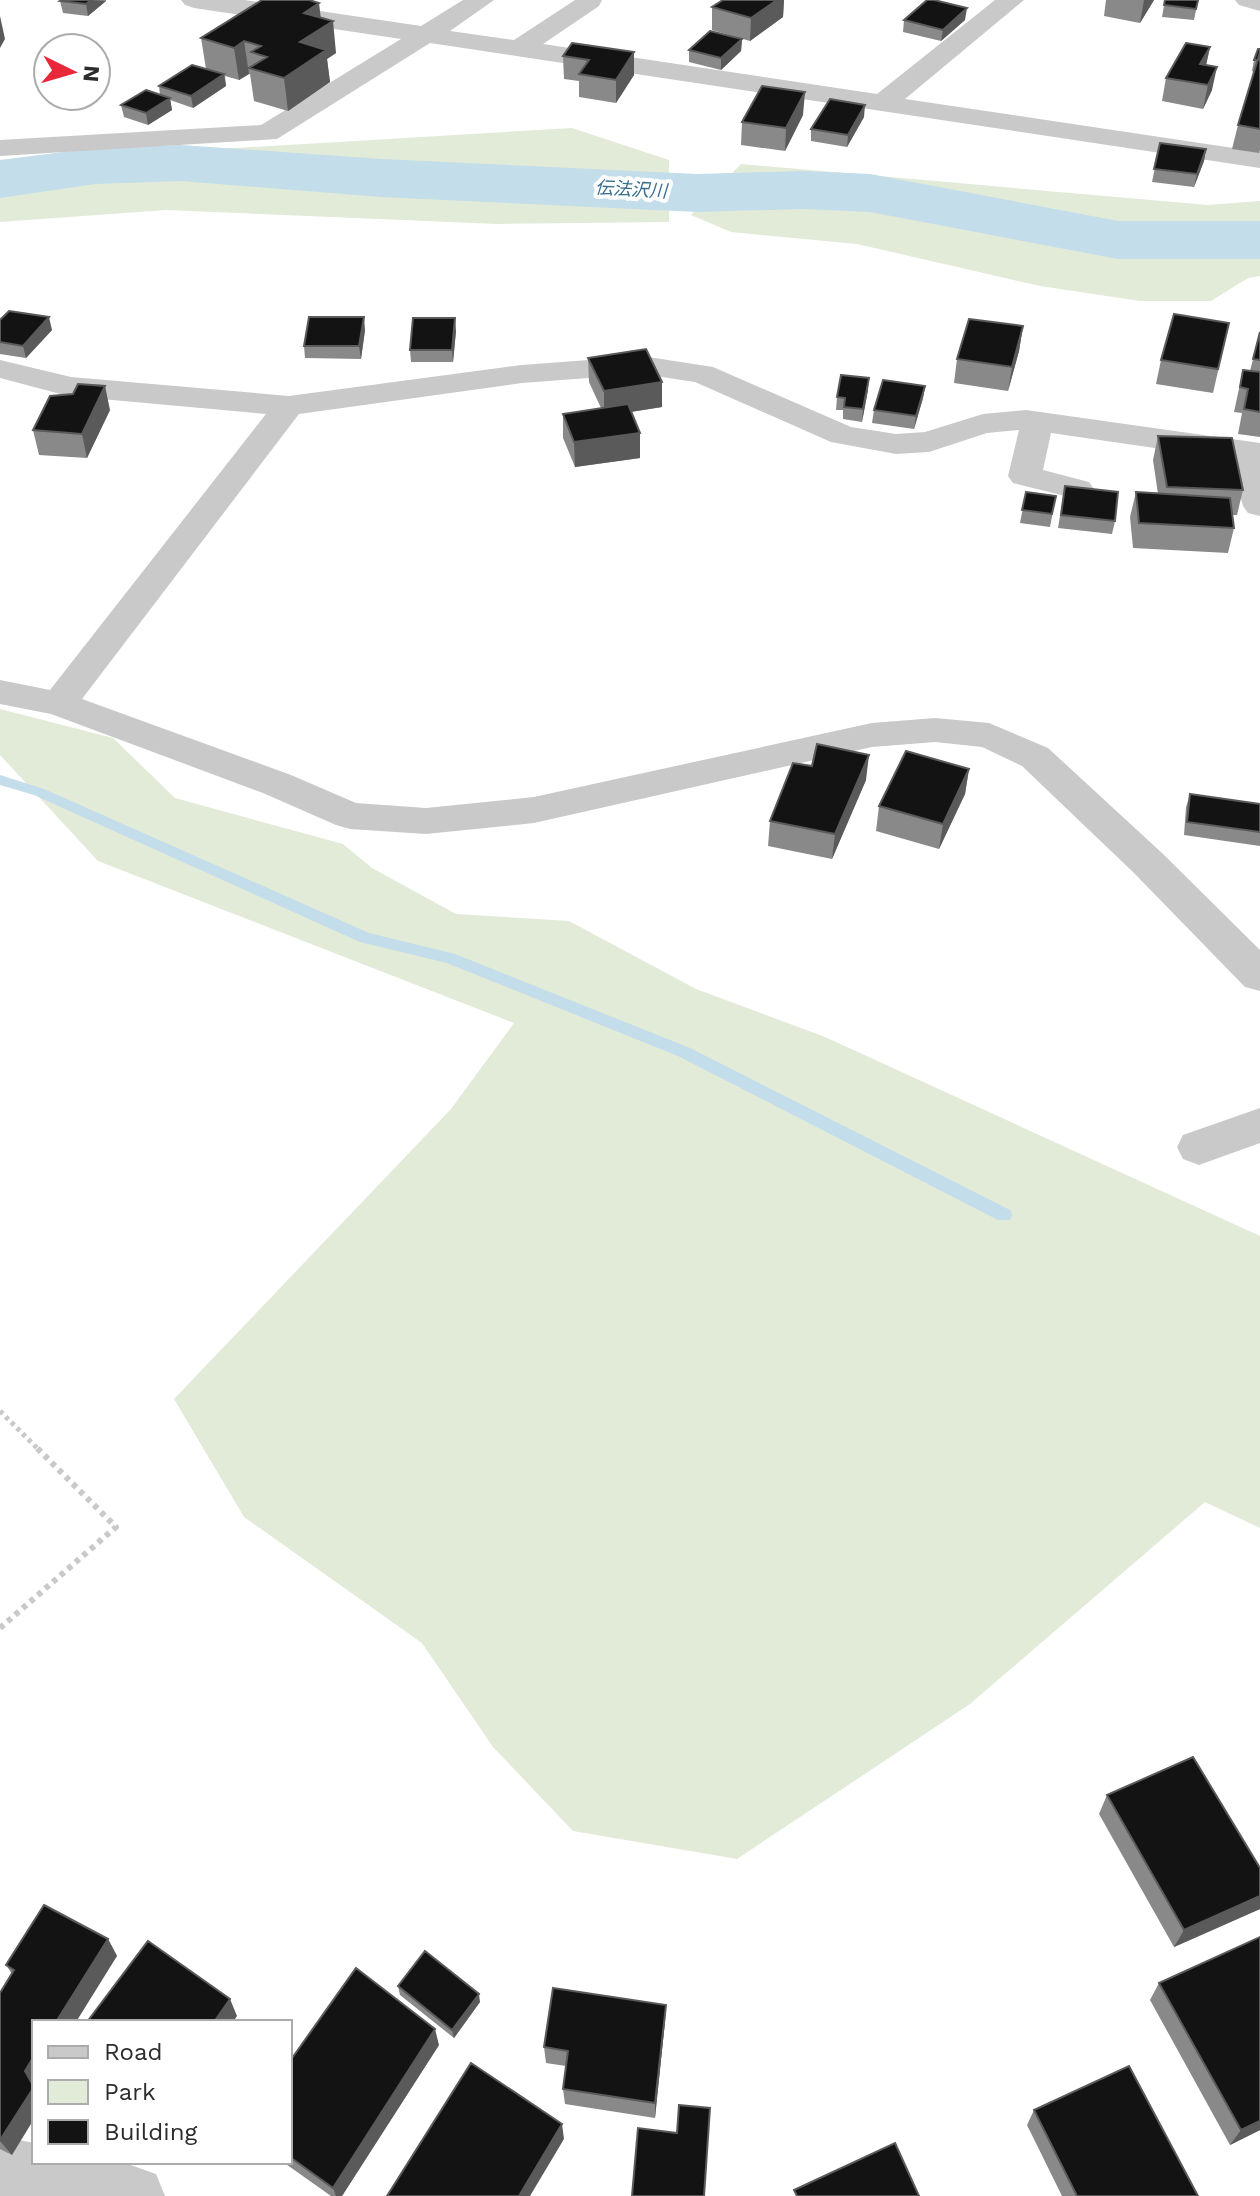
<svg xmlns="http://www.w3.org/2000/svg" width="1260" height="2196" viewBox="0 0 1260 2196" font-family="'Work Sans','Noto Sans JP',sans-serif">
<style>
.green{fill:#e2ead8}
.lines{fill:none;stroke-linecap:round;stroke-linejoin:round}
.stream{fill:#c3ddeb;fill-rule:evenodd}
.river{fill:#c3ddeb;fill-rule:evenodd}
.path-far1{stroke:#c9c9c9;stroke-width:5;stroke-dasharray:4 4;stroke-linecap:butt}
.path{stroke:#c9c9c9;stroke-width:6;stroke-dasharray:5 5;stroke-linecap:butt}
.street{fill:#c9c9c9;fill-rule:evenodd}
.wall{fill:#898989}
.shaded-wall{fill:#5a5a5a}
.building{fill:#131313;stroke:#5a5a5a;stroke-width:2}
.labels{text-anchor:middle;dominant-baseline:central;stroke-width:8;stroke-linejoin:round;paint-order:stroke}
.far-water-label{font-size:18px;font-style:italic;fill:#39708f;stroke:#fff}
</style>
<rect width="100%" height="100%" fill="#fff"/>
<path class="green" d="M572,128L669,160V222L497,224L166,210L0,222V162Z
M741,164L1208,205L1260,201V276L1248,278L1211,301H1140L1040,286L857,244L731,232L691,215Z
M0,709L113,738L175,798L343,844L372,868L456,914L569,921L696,989L825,1037L1260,1236V1528L1205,1502L970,1704L737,1859L573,1831L493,1747L422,1643L244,1517L174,1399L451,1109L514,1023L98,861L0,755Z"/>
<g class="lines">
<path class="stream" d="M0,775L44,789L369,933L455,954L690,1048L1010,1210L1012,1215L1010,1220H998L678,1056L447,963L360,942L34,795L0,785Z"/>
<path class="river" d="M181,145L381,159L697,174L803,171L870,174L1118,221H1260V259H1118L870,212L803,209L697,212L381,197L181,181L95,184L0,198V160L95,148Z"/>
<path class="path-far1" d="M0,1411L38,1449"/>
<path class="path" d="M0,1628L116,1527L36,1447"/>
<path class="street" d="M181,0H245L421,26L463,0H494L450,31L514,40L575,0H602L599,6L543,44L877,94L995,0H1024L905,99L1260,152V168L430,43L277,139L0,156V140L261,125L401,39L194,8L185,5Z
M1235,0H1260V11L1239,5Z
M642,356L713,367L851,427L896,434L925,432L983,414L1026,410L1260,443V516L1248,513L1243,506L1231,459L1051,433L1043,470L1089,482L1094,489L1089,496L1077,499L1013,483L1008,476L1019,430L987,433L929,452L896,454L831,442L695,382L642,374L522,383L299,414L82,699L291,775L356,803L426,808L534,797L872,723L935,718L989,723L1048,748L1162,853L1260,950V991L1245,987L1134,873L1022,766L982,747L935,742L872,747L534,823L426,834L350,829L336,825L263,793L51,714L0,704V680L50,690L266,414L68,396L0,378V360L71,377L289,396L522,365Z
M1260,1108V1143L1199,1165L1183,1159L1177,1147L1183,1135Z
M0,2136L34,2143V2162H122L156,2174L165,2196H0Z"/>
</g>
<path class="wall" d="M62,0H106V1L88,16L63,13L60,1Z
M723,0H784L783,17L750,41L712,30V7Z
M1106,0H1154L1140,23L1104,16Z
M1165,0H1198L1194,20L1162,17Z
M321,17L336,53L327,59L330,82L288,111L254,101L250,74H249L239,80L225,76L226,86L193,108L170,100L172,110L148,125L124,117L121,105L160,95L159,86L206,69L201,38Z
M904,20H965L941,41L903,32Z
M742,39L741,51L721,70L689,62V50Z
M572,43L634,75L616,103L579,97V81L564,79L563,56Z
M1210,47L1206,65L1212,90L1203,109L1162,101L1166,78Z
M1260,49V150L1259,153L1232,149L1238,125L1254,72L1252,71L1254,60Z
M803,115L785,151L741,145L742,122Z
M864,117L847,147L811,141V129Z
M1160,143L1206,149L1204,161L1194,187L1152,182Z
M0,320L52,330L26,358L0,354Z
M1229,323L1213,393L1156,384L1161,360Z
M1023,326L1019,351L1008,391L954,383L957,359Z
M365,330L361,359L305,358L304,346Z
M456,331L453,362H411L410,350Z
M1260,332V437L1238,434L1242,413L1234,412L1243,370L1250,371Z
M588,358L662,407L631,412L640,458L575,467L563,438V414L601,408L589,382Z
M925,386L923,398L914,429L872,423L874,410Z
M868,390L862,422L843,419V410H836L837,397Z
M110,410L87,458L39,455L33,430Z
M1158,436L1243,490L1237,515H1232L1234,528L1228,553L1133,548L1130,517L1136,492L1158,494L1153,460Z
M1065,486L1115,521L1112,534L1058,528Z
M1026,492L1056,496L1050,527L1020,523Z
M812,766L866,780L832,859L768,846L770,821Z
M969,769L965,794L939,849L876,831L879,806Z
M1190,794L1260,804V846L1184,835L1186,807Z
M1107,1795L1260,1868V1909L1174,1947L1099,1814Z
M1260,1937V2130L1230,2145L1150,2000L1159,1983Z
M108,1939L117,1956L34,2022L12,2155L0,2149V1993L12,1974L6,1965Z
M398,1986L480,2002L454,2038L400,1995Z
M666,2005L665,2021L655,2118L565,2104L563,2089L566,2066L546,2063L544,2047Z
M439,2045L342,2196H331L283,2162H290V2061Z
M1034,2110L1198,2196H1062L1027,2125Z"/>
<path class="shaded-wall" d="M91,0L106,1L88,16L86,4Z
M777,0H784L783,17L750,41L751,18Z
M1144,0H1154L1140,23Z
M319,3L322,28L333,21L336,53L327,59L330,82L288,111L284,78L300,42L304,13Z
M967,8L965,20L941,41L943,30Z
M0,16L5,39L0,48Z
M742,39L741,51L721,70V58Z
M244,41L249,74L239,80L234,48Z
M1210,47L1205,70L1200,64Z
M634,52V75L616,103V80Z
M1217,67L1212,90L1203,109L1208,85Z
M224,74L226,86L193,108L191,96Z
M805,92L803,115L785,151L786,128Z
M170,98L172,110L148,125L146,113Z
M865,105L864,117L847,147L848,135Z
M1206,149L1204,161L1194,187L1197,174Z
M49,317L52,330L26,358L23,346Z
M364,317L365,330L361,359L359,346Z
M455,318L456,331L453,362L452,350Z
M1023,326L1019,351L1008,391L1012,367Z
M869,378L868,390L862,422L863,409Z
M662,382V407L604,416V391Z
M105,386L110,410L87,458L82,434Z
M925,386L923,398L914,429L916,416Z
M640,433V458L575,467L574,442Z
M869,755L866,780L832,859L835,834Z
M969,769L965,794L939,849L943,824Z
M1260,1896V1909L1174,1947L1184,1930Z
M108,1939L117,1956L76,2022H56Z
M479,1994L480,2002L454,2038L452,2030Z
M230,1999L237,2016L233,2022H214Z
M666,2005L665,2021L655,2118V2103Z
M435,2029L439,2045L342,2196H336L333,2188Z
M34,2056V2119L12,2155L0,2141L25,2071Z
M1260,2121V2130L1230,2145L1241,2130Z
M562,2124L564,2139L530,2196H519Z"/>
<path class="building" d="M62,0H91L86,4L60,1Z
M262,0H309L319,3L304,13L333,21L300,42L326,50L284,78L249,68L267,57L251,52L261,46L244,41L234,48L201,38Z
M723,0H777L751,18L712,7Z
M927,0H934L967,8L943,30L904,20Z
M1165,0H1198L1196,9L1164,5Z
M710,31L742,39L721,58L689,50Z
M572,43L634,52L616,80L579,74L589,60L563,56Z
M1186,43L1210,47L1200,64L1217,67L1208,85L1166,78Z
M1258,49H1260V52L1258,60H1254Z
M1260,52V129L1238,125Z
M192,65L224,74L191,96L159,86Z
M762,86L805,92L786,128L742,122Z
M146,90L170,98L146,113L121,105Z
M830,99L865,105L848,135L811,129Z
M1160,143L1206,149L1197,174L1154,169Z
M9,311L49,317L23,346L0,342V320Z
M1174,314L1229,323L1218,369L1161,360Z
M309,317H364L359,346H304Z
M413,318H455L452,350H410Z
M969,319L1023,326L1012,367L957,359Z
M1260,332V360L1253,359Z
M646,349L662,382L604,391L588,358Z
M1243,370L1260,372V412L1244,409L1248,389L1240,387Z
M841,375L869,378L863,409L844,407L845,398L837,397Z
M883,380L925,386L916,416L874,410Z
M78,384L105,386L82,434L33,430L50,396L73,394Z
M628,404L640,433L574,442L563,414Z
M1158,436L1232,438L1243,490L1167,487Z
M1065,486L1118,492L1115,521L1061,515Z
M1026,492L1056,496L1052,514L1022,510Z
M1136,492L1230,498L1234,528L1139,523Z
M817,744L869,755L835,834L770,821L793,763L812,766Z
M906,751L969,769L943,824L879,806Z
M1190,794L1260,804V832L1187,822Z
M1193,1757L1260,1868V1896L1184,1930L1107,1795Z
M44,1905L108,1939L56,2022H34V2056L25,2071L34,2087L0,2140V1993L14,1970L6,1965Z
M1260,1937V2121L1241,2130L1159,1983Z
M148,1941L230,1999L214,2022H87Z
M425,1951L479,1994L452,2030L398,1986Z
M356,1968L435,2029L333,2188L290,2157V2061Z
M553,1988L666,2005L655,2103L563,2089L568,2051L544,2047Z
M471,2063L562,2124L519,2196H387Z
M1129,2066L1198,2196H1077L1034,2110Z
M679,2105L710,2108L704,2196H632L638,2128L677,2133Z
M895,2143L919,2196H797L794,2190Z"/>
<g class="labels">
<g class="far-water-label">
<text transform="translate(631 189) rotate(3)">伝法沢川</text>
</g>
</g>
<rect x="32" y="2020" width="260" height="144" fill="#ffffff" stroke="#ababab" stroke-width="2"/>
<rect x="48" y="2046" width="40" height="12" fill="#c9c9c9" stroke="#ababab" stroke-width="2"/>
<text x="104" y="2060" font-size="24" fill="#2c2c2c">Road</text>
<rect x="48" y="2080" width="40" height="24" fill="#e2ead8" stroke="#ababab" stroke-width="2"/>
<text x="104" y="2100" font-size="24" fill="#2c2c2c">Park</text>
<rect x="48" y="2120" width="40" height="24" fill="#131313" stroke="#ababab" stroke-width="2"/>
<text x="104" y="2140" font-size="24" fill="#2c2c2c">Building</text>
<g transform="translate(72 72) rotate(95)"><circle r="38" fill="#ffffff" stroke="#ababab" stroke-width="2"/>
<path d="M0-6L14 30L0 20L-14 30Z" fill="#e9273b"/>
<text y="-12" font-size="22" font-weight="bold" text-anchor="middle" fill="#2c2c2c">N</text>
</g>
</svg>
